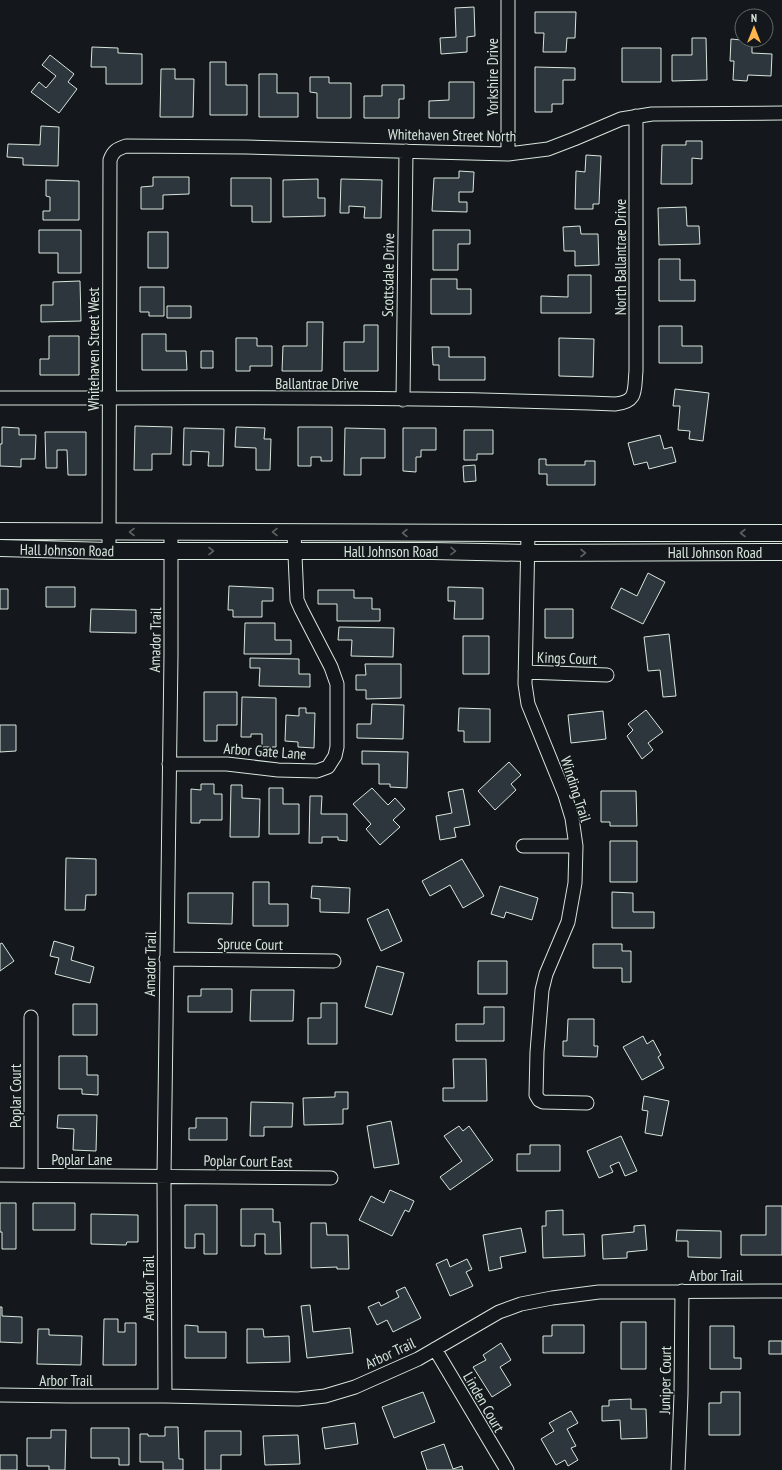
<svg xmlns="http://www.w3.org/2000/svg" width="782" height="1470" viewBox="0 0 782 1470" font-family="'PT Sans Narrow',sans-serif">
<style>
.building{fill:#2c363c;stroke:#d8e6dc}
.lines{fill:none;stroke-linecap:round;stroke-linejoin:round}
.minor-casing{stroke:#d8e6dc;stroke-width:15}
.major-casing{stroke:#d8e6dc;stroke-width:18}
.minor{stroke:#14181c;stroke-width:13}
.major{stroke:#14181c;stroke-width:16}
.oneway{stroke:#59605f}
.labels{text-anchor:middle;dominant-baseline:central;stroke-width:3;stroke-linejoin:round;paint-order:stroke}
.street-label{font-size:15px;fill:#d8e6dc;stroke:#14181c}
</style>
<rect width="100%" height="100%" fill="#14181c"/>
<path class="building" d="M474,7L475,36L467,37V52L441,54L440,38L456,37L455,8Z
M535,12H576L575,38H567L566,52H543L544,33H535Z
M692,38H706L707,80L672,81V55H692Z
M731,39L752,41V53L772,54L771,76L748,75L747,81L733,80L734,61H730Z
M92,47L118,48V53L142,54V84H106V67H91Z
M622,48H661V82H622Z
M50,55L74,74L68,82L77,89L59,113L31,92L39,82L46,88L56,76L42,65Z
M210,62H226V85H247V115H210Z
M535,67L575,68V80H563V104H552V112H535Z
M161,69H175V79H194L193,117H160Z
M259,74H277V93H298V117H259Z
M310,77H329V83H351V118H317V93L310,92Z
M449,82H474V118H429V101L449,100Z
M382,85H404V99H399V118H364V96H382Z
M41,126L59,127L58,166L23,165V158L7,157L8,144L40,145Z
M686,141H702V159L692,158V184H661L662,145H686Z
M586,155L601,156L599,204H593V209H575L576,171L585,172Z
M459,171L474,172L473,192H459V202H467V212L432,211L434,178H459Z
M153,177H189V194L163,195V209H141V187L153,186Z
M231,178H271V222H252V206H231Z
M318,179V198H325V216L283,217V180Z
M341,179L382,180L381,218H364L365,207L349,206V213H340Z
M46,180L79,181V220H43V211H50V197L46,196Z
M686,207L687,226H699L700,244L659,245L658,208Z
M580,226L581,234H598L599,265L575,266V251H564L563,227Z
M39,230H81V273H58V253H39Z
M433,230H470V244H458V270H433Z
M148,232H168V268H148Z
M659,259H680V280H695V301H659Z
M568,275H591V313H541V296L568,297Z
M431,279H457V289H471V314H431Z
M80,281L81,321L41,322V305H53V282Z
M140,287H164V316H149V312H140Z
M167,306H191V318H167Z
M307,322H323L322,371H282L283,346H307Z
M364,325H378V371H344V342H364Z
M659,326H682V346H702V363H659Z
M142,334H166V351H186L187,370H142Z
M49,336H79V375H40V359H49Z
M236,338H257V346H272V366H250V371H236Z
M559,338L594,339L593,377L559,376Z
M432,347H449V357H485V380H439V365H433Z
M201,351H213V368H201Z
M675,389L709,393L703,441L689,439L690,431L678,430L680,406H673Z
M135,426L172,427L171,454H152V470H134Z
M2,427L19,428V435H36L35,459H21V467L0,466V444H2Z
M236,427L265,428L264,439H271L270,470H256V448L235,447Z
M298,427H332V461H321V457H311V466H298Z
M184,428L224,429L223,466H208L209,452L191,451V465H183Z
M345,428L385,429V458H361V475H344Z
M403,428H436V450H421V457H416V472L403,471Z
M464,430H493V454H477V460H464Z
M45,432H86V475H68L67,450H57V468H46Z
M660,435L664,449L672,447L676,462L649,469L647,462L634,465L628,443Z
M539,459H546V465H585V461H595V485H547V474H539Z
M475,465L476,481L464,482L463,466Z
M648,573L665,582L643,624L611,608L621,588L637,596Z
M229,586L273,588V601H262V617H233V610H228Z
M46,587H75V607H46Z
M448,587L483,588V619H454L455,601H448Z
M0,589H8V609H0Z
M318,590H354V598H372V609H380V621H337V604H318Z
M91,609L136,610V633L90,632Z
M545,609H573V638H545Z
M245,623H275V640H291V654H244Z
M339,627L394,628L393,657L351,656L352,640H338Z
M669,634L676,696L663,697L660,670L648,671L644,637Z
M463,636H489V674H463Z
M250,658L299,659V674H310V687L259,686L260,668H250Z
M365,664H401V698L366,699V690H356V675H366Z
M204,692H237V725H217V741H204Z
M242,697L276,698V747H262V734H251V737H241Z
M372,704L404,705L403,739L357,738V724H371Z
M299,708H306V713H315L314,748L298,747V742L285,741L286,715L299,716Z
M459,708L490,709V742H464V731H458Z
M646,710L663,732L648,743L653,750L642,759L627,736L633,730L628,724Z
M603,711L606,739L571,743L568,715Z
M0,725H16V751L0,752Z
M362,751L408,752L407,788L390,787V784H379V764H362Z
M509,762L521,775L511,784L516,790L495,810L478,791Z
M201,784H214V794H222V820H200V823H191V789L201,790Z
M231,785H242V798L260,799L259,837H230Z
M269,788H283V804H299V834H269Z
M372,788L388,805L395,798L405,809L393,820L400,827L380,845L366,829L371,824L353,804Z
M463,789L470,825L454,828L456,837L440,840L436,816L452,813L448,792Z
M601,791H636L637,826H610V822H601Z
M310,796H322L321,814H347V841L338,840V837H322V843H309Z
M610,841H637V882H610Z
M66,858L96,859V895H86L85,910H65Z
M462,859L484,896L463,908L450,885L430,896L422,881Z
M253,882H269V904H288V926H253Z
M312,886L350,888L349,913L320,912V899L311,898Z
M500,886L538,898L532,920L506,912L504,918L491,914Z
M612,892L633,893V912H654V928H612Z
M188,893H233L232,924L188,923Z
M388,909L402,941L381,951L367,919Z
M54,941L74,947L71,960L94,967L90,983L55,974L59,958L50,956Z
M2,943L14,961L0,971V944Z
M593,944H622V951H631V982H622V968H593Z
M478,961H507V994H478Z
M377,966L404,973L392,1015L365,1007Z
M201,989H232V1012H188V996H201Z
M251,990H294L293,1021H250Z
M321,1003H337V1044H308V1018H321Z
M73,1004H97V1035H73Z
M484,1007H504V1041H456V1024H484Z
M568,1019H594V1046H598L597,1057L563,1056V1041H567Z
M643,1036L647,1044L653,1040L661,1055L658,1057L664,1068L642,1080L623,1047Z
M59,1056H87V1075H98V1095L82,1094V1089H59Z
M453,1059H486L487,1101H443V1088H454Z
M335,1092H348V1109H343V1124L304,1125L303,1098L335,1097Z
M644,1096L669,1101L662,1136L645,1133L648,1111L642,1110Z
M251,1102L293,1103L292,1127H264V1136H250Z
M58,1115H97L96,1151L73,1150L74,1129L57,1128Z
M196,1118H227V1140H189V1128H196Z
M391,1121L399,1164L374,1168L367,1126Z
M459,1126L463,1131L469,1126L493,1160L450,1190L440,1177L462,1161L444,1136Z
M621,1136L637,1171L625,1176L619,1162L610,1166L613,1172L599,1178L587,1151Z
M530,1145H560V1171H517V1154H530Z
M390,1190L414,1201L409,1212L405,1210L392,1236L359,1220L371,1196L384,1203Z
M0,1203H16V1249H2V1232H0Z
M33,1203H75V1230H33Z
M185,1205H217V1254H204V1234H195V1248H185Z
M766,1206H782V1255H741V1235H766Z
M241,1209H273V1222H280L281,1254H265V1234H255V1246H241Z
M563,1210V1235L584,1234L585,1256L543,1258L542,1226H546V1211Z
M91,1214L138,1215V1242H127L126,1245L91,1244Z
M311,1223H326L327,1235H348L349,1269H337V1267L311,1268Z
M645,1225L647,1250L627,1252V1258L603,1259L602,1235L634,1232V1226Z
M521,1228L526,1252L500,1257L502,1268L489,1271L483,1235Z
M677,1230L721,1231V1258L688,1257V1241H676Z
M447,1259L450,1267L467,1259L472,1269L466,1272L473,1286L450,1296L436,1264Z
M405,1287L421,1318L393,1332L387,1320L377,1325L368,1307L379,1302L381,1306L399,1297L396,1291Z
M310,1305L313,1332L350,1328L353,1353L307,1358L301,1306Z
M0,1307H2V1316L22,1317V1343L0,1342Z
M104,1319H118V1332H125V1323H136V1365H103Z
M621,1322H646V1369H621Z
M185,1325L198,1326V1332H226V1358H185Z
M552,1325H584V1353H543V1336H552Z
M710,1326H734V1358H741V1369H710Z
M38,1329H49V1335L82,1336L81,1365L37,1364Z
M247,1329H263L264,1337L289,1336L290,1362L247,1363Z
M769,1341H782V1354H769Z
M501,1343L511,1360L500,1367L511,1385L492,1397L473,1367L486,1360L483,1355Z
M423,1392L435,1422L394,1438L382,1407Z
M721,1392H740V1435H709V1403H721Z
M631,1399V1409H646L647,1438L621,1439L620,1420L602,1421V1406H609V1400Z
M571,1411L578,1423L567,1429L576,1446L571,1448L578,1460L568,1466L565,1460L556,1465L541,1439L554,1431L549,1423Z
M355,1423L358,1444L325,1449L322,1428Z
M165,1427H178L179,1459H183V1470H163V1462H140V1434H148V1436H165Z
M91,1428H129V1465H119V1458H91Z
M51,1430H66L65,1470H49V1466H27V1438H51Z
M205,1431H241V1455H221V1470H205Z
M298,1435L300,1464L265,1465L263,1436Z
M444,1444L453,1469L462,1466L463,1470H427L421,1452Z
M0,1455H17V1470H0Z"/>
<g class="lines">
<g class="minor-casing">
<path id="minor" d="M508,154V0
M0,398C205,398 410,396 615,404C638,402 634,390 636,371V116
M403,400L406,151
M528,533L525,684L528,704L565,795L572,818L576,846L575,883L568,922L546,974L542,990L537,1052L536,1095L539,1100L543,1102L587,1103
M109,551L110,160C113,151 117,149 126,146L246,147L508,154L548,149L574,139L621,119L652,114L782,113
M525,672L607,675
M169,764H227L278,770L317,771L328,767L335,756L337,747V684L331,667L301,609L297,600L294,533
M523,846H576
M166,959L334,961
M31,1017V1175
M0,1175L331,1178
M435,1349L507,1470
M0,1395L70,1396H165L298,1399L325,1396L355,1387L418,1359L499,1312L521,1304L552,1298L599,1292L782,1291
M165,1396L164,1176L171,655V532
M678,1470L681,1394L682,1291"/>
</g>
<g class="major-casing">
<path id="major" d="M0,531L528,533H782
M0,548L109,551H432L528,553L782,552"/>
</g>
<use href="#minor" class="minor"/>
<use href="#major" class="major"/>
</g>
<defs><path id="oneway-chevron" d="M-2-3.5L2.5 0L-2 3.5" fill="none" stroke-width="1.6" stroke-linecap="round" stroke-linejoin="round"/></defs>
<g class="oneway">
<use href="#oneway-chevron" transform="translate(132 532) rotate(-180)"/>
<use href="#oneway-chevron" transform="translate(275 532) rotate(-180)"/>
<use href="#oneway-chevron" transform="translate(405 533) rotate(-180)"/>
<use href="#oneway-chevron" transform="translate(743 533) rotate(180)"/>
<use href="#oneway-chevron" transform="translate(211 551)"/>
<use href="#oneway-chevron" transform="translate(453 551) rotate(1)"/>
<use href="#oneway-chevron" transform="translate(583 553)"/>
</g>
<g class="labels">
<g class="street-label">
<text transform="translate(492 77) rotate(-90)">Yorkshire Drive</text>
<text transform="translate(452 135) rotate(1)">Whitehaven Street North</text>
<text transform="translate(620 257) rotate(-90)">North Ballantrae Drive</text>
<text transform="translate(388 275) rotate(-89)">Scottsdale Drive</text>
<text transform="translate(93 349) rotate(-90)">Whitehaven Street West</text>
<text x="317" y="383">Ballantrae Drive</text>
<text transform="translate(67 550) rotate(1)">Hall Johnson Road</text>
<text x="391" y="551">Hall Johnson Road</text>
<text x="715" y="552">Hall Johnson Road</text>
<text transform="translate(155 640) rotate(-89)">Amador Trail</text>
<text transform="translate(567 658) rotate(2)">Kings Court</text>
<text transform="translate(265 751) rotate(4)">Arbor Gate Lane</text>
<text transform="translate(576 789) rotate(72)">Winding Trail</text>
<text transform="translate(250 944) rotate(1)">Spruce Court</text>
<text transform="translate(150 964) rotate(-89)">Amador Trail</text>
<text transform="translate(15 1096) rotate(-90)">Poplar Court</text>
<text x="82" y="1159">Poplar Lane</text>
<text transform="translate(248 1161) rotate(1)">Poplar Court East</text>
<text x="716" y="1275">Arbor Trail</text>
<text transform="translate(148 1288) rotate(-90)">Amador Trail</text>
<text transform="translate(390 1353) rotate(-25)">Arbor Trail</text>
<text x="66" y="1380">Arbor Trail</text>
<text transform="translate(665 1380) rotate(-89)">Juniper Court</text>
<text transform="translate(484 1402) rotate(60)">Linden Court</text>
</g>
</g>
<g transform="translate(754 28)"><circle r="19" fill="#14181c" stroke="#626a69"/>
<path d="M0-3L7 15L0 10L-7 15Z" fill="#ffb74d"/>
<text y="-6" font-size="11" font-weight="bold" text-anchor="middle" fill="#d8e6dc">N</text>
</g>
</svg>
